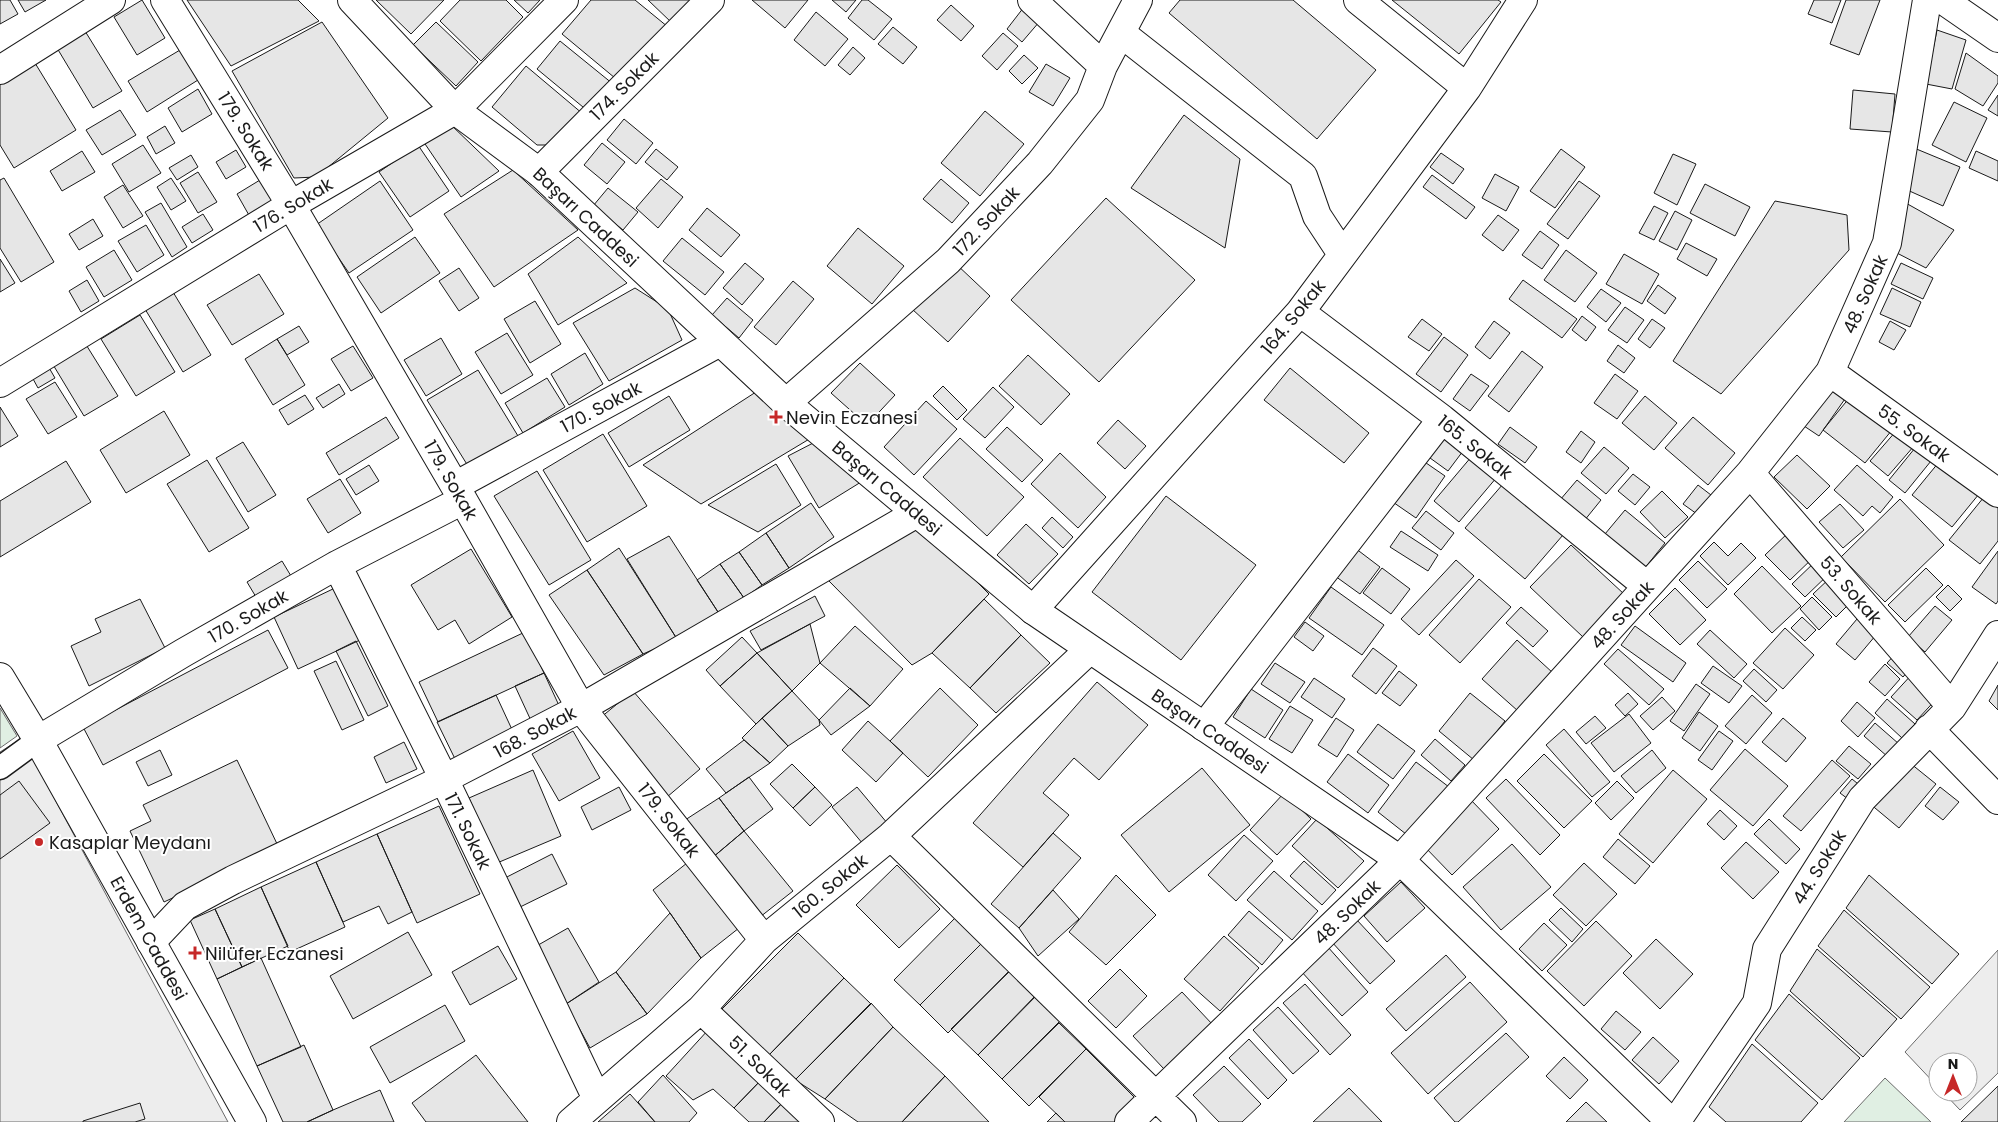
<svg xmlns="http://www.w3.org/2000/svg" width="1998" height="1122" viewBox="0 0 1998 1122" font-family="Poppins,sans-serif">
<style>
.green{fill:#e0efe3;stroke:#6a6a6a}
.parking{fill:#ededed;stroke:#6a6a6a}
.building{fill:#e6e6e6;stroke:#1a1a1a}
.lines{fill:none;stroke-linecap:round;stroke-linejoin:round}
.pedestrian-casing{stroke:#1a1a1a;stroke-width:25}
.minor-casing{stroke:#1a1a1a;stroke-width:30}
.tertiary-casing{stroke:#1a1a1a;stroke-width:30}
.secondary-casing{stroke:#1a1a1a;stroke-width:30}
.pedestrian{stroke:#fff;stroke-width:22}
.minor{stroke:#fff;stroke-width:28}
.tertiary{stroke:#fff;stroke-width:28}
.secondary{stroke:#fff;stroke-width:28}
.poi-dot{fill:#c62828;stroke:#fff;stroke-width:2}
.labels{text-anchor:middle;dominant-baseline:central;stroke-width:4;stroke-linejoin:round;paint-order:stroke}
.street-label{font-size:18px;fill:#1a1a1a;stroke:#fff}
.poi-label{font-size:18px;fill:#1a1a1a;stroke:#fff;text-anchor:start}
</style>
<rect width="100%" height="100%" fill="#fff"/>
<path class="green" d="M0,708L17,736L0,748Z
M1885,1078L1931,1122H1844Z"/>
<path class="parking" d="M22,738L228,1122H0V752Z
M1998,950V1073L1960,1110L1943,1092H1968V1062H1938V1087L1905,1052Z"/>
<path class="building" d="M0,0H10L18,14L0,24Z
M18,0H46L25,12Z
M142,0L165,38L137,55L114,17Z
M187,0H298L319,21L231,66Z
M376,0H444L411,34Z
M460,0H506L523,17L481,61L440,21Z
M514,0H540L528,13Z
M591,0H635L668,27L621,83L562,34Z
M648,0H694L672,23Z
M752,0H808L785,28Z
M832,0H856L846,12Z
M862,0H868L892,19L874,40L848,18Z
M1180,0H1293L1376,70L1317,139L1169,13Z
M1392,0H1498L1501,2L1459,54Z
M1814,0H1841L1832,23L1808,14Z
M1846,0H1880L1859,55L1830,44Z
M951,5L974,26L961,41L937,20Z
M1024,7L1040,21L1022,42L1007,29Z
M816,12L848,39L825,66L794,40Z
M322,22L388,118L316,177L294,178L232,71Z
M436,22L478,62L456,86L413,45Z
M893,27L917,47L903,64L878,44Z
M1937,30L1966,40L1952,89L1926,84Z
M85,31L122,91L93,108L57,48Z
M1003,33L1018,46L997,70L982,56Z
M560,41L613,84L589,112L537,69Z
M853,47L865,58L850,75L838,65Z
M180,50L198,80L147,112L128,81Z
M1966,53L1998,76V83L1983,106L1955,89Z
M1024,55L1038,68L1022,84L1009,71Z
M35,63L76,130L14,168L0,145V84Z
M1046,64L1070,78L1053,106L1029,92Z
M526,66L583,114L557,145H537L492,107Z
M198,89L212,114L182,132L168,108Z
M1853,90L1895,94L1892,132L1850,129Z
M1998,95V116L1988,110Z
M1954,102L1987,118L1966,162L1932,145Z
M120,110L136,135L102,155L86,130Z
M985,111L1024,144L980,196L941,163Z
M1184,115L1240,159L1225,248L1131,188Z
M624,119L653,143L636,164L607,140Z
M449,123L499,171L461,197L421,138Z
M165,126L175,143L156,154L147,137Z
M602,143L625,162L607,184L584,165Z
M143,145L161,173L129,192L112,164Z
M418,145L449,191L410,217L379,172Z
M1914,148L1960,167L1943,206L1905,189Z
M656,149L678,167L667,180L645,162Z
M1561,149L1585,167L1555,208L1530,191Z
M236,150L246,167L226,179L216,162Z
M82,151L95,172L62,191L50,171Z
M1976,151L1998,161V181L1969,168Z
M1441,153L1464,169L1453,184L1430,167Z
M1673,154L1696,164L1677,205L1654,193Z
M191,155L198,167L177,180L169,168Z
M513,170L578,230L494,287L444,214Z
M198,172L217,202L198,213L180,183Z
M1495,174L1519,187L1506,211L1482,198Z
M1432,175L1475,207L1466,219L1423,187Z
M4,178L54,262L21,282L0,248V180Z
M171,178L186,201L171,210L157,187Z
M661,179L683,197L658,228L636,208Z
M941,179L969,203L952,223L923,199Z
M260,180L274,202L250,217L237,194Z
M380,181L413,230L349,273L316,225Z
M1579,181L1600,196L1568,239L1547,224Z
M1705,184L1750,207L1735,236L1690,213Z
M123,185L143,216L123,228L104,197Z
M608,188L638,212L623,230L593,206Z
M1106,198L1195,280L1099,382L1011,300Z
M1775,201L1847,215L1849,250L1721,394L1673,361Z
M1904,202L1954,230L1926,268L1893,251Z
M161,203L187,247L172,257L145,212Z
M1654,206L1668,213L1654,240L1639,233Z
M707,208L740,235L721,257L689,230Z
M1675,211L1692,220L1677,250L1659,241Z
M203,214L213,230L192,243L182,227Z
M1498,215L1519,230L1503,251L1482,235Z
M93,219L103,236L79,250L69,234Z
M146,225L164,255L137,272L118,241Z
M858,228L904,266L872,304L827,266Z
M1540,231L1559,245L1542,269L1522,255Z
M415,237L440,273L381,313L357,277Z
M578,237L627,283L558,325L528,274Z
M682,238L724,272L705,295L663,261Z
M1686,243L1717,259L1707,276L1677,259Z
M114,250L132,280L104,297L86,267Z
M1566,250L1597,273L1575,302L1544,280Z
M1624,254L1659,274L1642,304L1606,284Z
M0,259L15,283L0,292Z
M745,263L764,279L742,305L723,288Z
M955,263L990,296L948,342L912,309Z
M1901,263L1933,278L1923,299L1891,284Z
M459,268L479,298L459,311L439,281Z
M259,274L284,314L232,345L207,305Z
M87,280L99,301L81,312L69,291Z
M1523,280L1577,319L1562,338L1509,299Z
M793,281L814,299L776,345L754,327Z
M1658,285L1676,298L1665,314L1647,301Z
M635,288L668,309L682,340L609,381L573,323Z
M1892,288L1921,302L1910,327L1880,314Z
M1601,289L1621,303L1606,322L1587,307Z
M173,292L211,355L183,372L145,309Z
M727,298L753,320L739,338L712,315Z
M535,301L561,344L530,363L504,319Z
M1625,307L1644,320L1627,343L1608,330Z
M140,315L175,372L136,396L101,339Z
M1582,316L1596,327L1586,341L1572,330Z
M1422,319L1442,334L1429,351L1408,337Z
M1652,319L1665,328L1650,348L1638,339Z
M1494,321L1510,333L1490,359L1475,347Z
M1890,321L1906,330L1894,350L1879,342Z
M299,326L309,342L287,355L277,339Z
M507,333L533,375L501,394L475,352Z
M1444,337L1468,355L1441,392L1416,374Z
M441,338L462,374L426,396L404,360Z
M277,339L305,385L273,405L245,359Z
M85,343L118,396L84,416L52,363Z
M1618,345L1635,358L1624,373L1607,361Z
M353,346L373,378L351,391L331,359Z
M1522,351L1543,367L1509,412L1488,396Z
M585,353L603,384L569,405L551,374Z
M1028,355L1070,394L1041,425L999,386Z
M860,363L895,395L867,425L831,393Z
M48,366L55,378L38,388L32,377Z
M1290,368L1369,433L1344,463L1264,400Z
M478,370L518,436L468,466L427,400Z
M1471,374L1489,386L1470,411L1453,399Z
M1615,374L1638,391L1617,419L1594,403Z
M547,378L565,407L523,433L505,403Z
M55,382L77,417L48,434L26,399Z
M339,384L345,394L323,408L316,398Z
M1830,384L1847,396L1819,436L1801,424Z
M943,386L967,410L957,420L933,396Z
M993,387L1014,407L985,438L963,419Z
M759,390L811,438L701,504L643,465Z
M305,395L314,409L288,425L279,410Z
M669,396L690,430L629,467L608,433Z
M1645,396L1677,423L1654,450L1622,423Z
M1850,397L1892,430L1865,463L1823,430Z
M926,401L957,429L914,475L884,447Z
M0,407L18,436L0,447Z
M164,411L190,455L126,493L100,450Z
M386,417L399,438L339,475L326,453Z
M1693,417L1735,453L1708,485L1665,448Z
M1118,420L1146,446L1125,469L1097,443Z
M1007,427L1043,460L1022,482L986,449Z
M1510,427L1537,447L1525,463L1498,444Z
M1436,429L1463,451L1448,471L1419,450Z
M1897,430L1914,446L1888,476L1870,461Z
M1581,431L1595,442L1581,463L1566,452Z
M603,434L647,506L587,542L543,470Z
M960,438L1024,497L987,536L923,477Z
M817,441L861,482L819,508L788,456Z
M243,442L276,495L248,512L216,458Z
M1604,447L1629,468L1606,494L1581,473Z
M1915,448L1931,461L1905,493L1889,480Z
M1060,453L1106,497L1078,528L1031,484Z
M1797,455L1830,486L1807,509L1774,477Z
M1416,456L1445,476L1416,518L1387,498Z
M1472,456L1497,477L1459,522L1434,501Z
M207,460L249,528L209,552L167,484Z
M66,461L91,502L0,557V501Z
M1939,462L1979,494L1952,527L1912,495Z
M776,464L801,505L758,532L708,505Z
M369,465L379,481L356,495L346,479Z
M1857,465L1893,497L1880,513L1872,506L1863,516L1834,490Z
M537,471L591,560L549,585L494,496Z
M1633,474L1650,487L1635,505L1618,491Z
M340,479L361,513L328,533L307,499Z
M1577,480L1601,500L1584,521L1560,500Z
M1503,484L1563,535L1525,579L1465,528Z
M1698,485L1711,495L1697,514L1683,504Z
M1662,491L1688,517L1665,538L1640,512Z
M1166,496L1256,565L1181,660L1092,592Z
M1984,497L1998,508V541L1980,564L1949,540Z
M1900,499L1944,545L1885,602L1841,557Z
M811,503L834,537L789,568L766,533Z
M1840,504L1864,530L1843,548L1819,522Z
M1625,510L1665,543L1640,574L1600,540Z
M1426,511L1454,533L1441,550L1412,528Z
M1052,517L1073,537L1063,548L1042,528Z
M1026,524L1058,554L1029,584L997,555Z
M921,526L989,594L932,653L912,665L828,580Z
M1401,531L1438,555L1428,571L1390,547Z
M1790,531L1815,556L1790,580L1765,555Z
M766,533L789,568L762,585L739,552Z
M669,536L718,612L677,639L627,559Z
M1714,542L1728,556L1741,543L1756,558L1728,585L1700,556Z
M1571,545L1624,594L1583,637L1530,587Z
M619,548L677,639L643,654L587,570Z
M1355,548L1380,567L1360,594L1335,576Z
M471,549L512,617L469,644L455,620L438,630L411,585Z
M1998,551V601L1996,604L1972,587Z
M739,552L762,585L744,598L720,564Z
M1818,559L1831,572L1805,597L1792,584Z
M1456,560L1474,576L1419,635L1401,619Z
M282,561L294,581L259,602L247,582Z
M1698,561L1727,589L1707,608L1679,580Z
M720,564L744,598L718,612L697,580Z
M1762,566L1801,606L1772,633L1734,594Z
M1382,568L1410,589L1391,614L1363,593Z
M1926,568L1943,585L1905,622L1888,605Z
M587,570L643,654L604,675L549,595Z
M1831,577L1853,600L1836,617L1813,594Z
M1479,579L1511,607L1460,663L1429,635Z
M1948,585L1962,599L1950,611L1936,597Z
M1331,587L1384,625L1362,655L1309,618Z
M335,588L360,640L298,669L274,617Z
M1675,588L1706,620L1680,645L1649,614Z
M815,596L825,616L761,650L750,631Z
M1812,597L1832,617L1819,630L1800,609Z
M140,599L165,648L89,686L71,646L101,632L95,619Z
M984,599L1021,635L970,688L932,653Z
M1935,606L1952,620L1925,652L1908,637Z
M1521,607L1548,631L1533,647L1506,623Z
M1802,617L1816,630L1805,641L1791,628Z
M1857,619L1876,635L1855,660L1836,644Z
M1305,622L1324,636L1313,651L1294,637Z
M810,624L820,663L792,691L757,653Z
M855,626L903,669L870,706L820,663Z
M1635,626L1686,663L1673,682L1621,645Z
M1785,628L1814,655L1783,689L1753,663Z
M268,630L288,668L103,765L83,727Z
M1710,630L1747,664L1734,678L1697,644Z
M525,632L544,673L438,722L419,682Z
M1021,635L1050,663L996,713L970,688Z
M742,637L757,653L720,686L706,670Z
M1517,640L1553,673L1518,711L1482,679Z
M356,641L388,706L368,716L336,651Z
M1373,648L1397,666L1376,694L1352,676Z
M1618,649L1664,689L1649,705L1604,664Z
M1898,651L1914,664L1903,677L1887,663Z
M757,653L792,691L756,724L720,686Z
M336,661L364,720L342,730L314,671Z
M1275,663L1305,682L1290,703L1261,684Z
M1885,664L1900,679L1885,696L1869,682Z
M1713,666L1742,686L1729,703L1701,683Z
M1754,669L1777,690L1766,702L1743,681Z
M1399,671L1417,685L1400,706L1382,693Z
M1914,672L1940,695L1917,720L1891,697Z
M544,673L562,712L533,725L515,686Z
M1314,678L1345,699L1332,718L1301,697Z
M1097,682L1148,725L1099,780L1074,758L1043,793L1069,815L1023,867L973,823Z
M1696,684L1710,694L1684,731L1670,721Z
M1998,685V710L1989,701Z
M850,688L870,706L831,735L819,720Z
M940,688L978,725L928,777L890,741Z
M1251,689L1283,710L1265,738L1233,717Z
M633,691L700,769L667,797L600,718Z
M792,691L819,720L820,725L788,746L762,718Z
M1470,693L1505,721L1474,760L1439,731Z
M1628,693L1638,704L1625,716L1615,705Z
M496,695L515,736L457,763L437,722Z
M1752,695L1772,713L1746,744L1725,726Z
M1662,697L1675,711L1653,730L1640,716Z
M1887,699L1915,724L1902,738L1875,713Z
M1857,702L1875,718L1858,737L1841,721Z
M1290,706L1313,720L1292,753L1269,739Z
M1699,712L1718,726L1700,751L1682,738Z
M1629,714L1651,743L1614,772L1591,743Z
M1595,716L1606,728L1586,744L1576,732Z
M762,718L788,746L770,763L742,738Z
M1336,718L1354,730L1337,757L1318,745Z
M1783,718L1806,738L1786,762L1762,742Z
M868,721L903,753L876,782L842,750Z
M1875,723L1899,744L1888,757L1864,736Z
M1378,724L1415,751L1393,779L1357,752Z
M1564,729L1610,782L1592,797L1546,745Z
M573,731L600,778L559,801L532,754Z
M1719,731L1733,741L1712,770L1698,760Z
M1435,739L1465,765L1451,781L1421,755Z
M744,740L770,763L726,793L706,769Z
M404,742L417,769L386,783L374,757Z
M1849,746L1871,764L1858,779L1836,761Z
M1745,749L1788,786L1753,826L1710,790Z
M160,750L172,775L148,786L136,762Z
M1652,750L1666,768L1636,793L1621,776Z
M1348,754L1389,785L1368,813L1327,782Z
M1544,754L1592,801L1564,828L1517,781Z
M1905,759L1936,784L1899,828L1869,803Z
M237,760L279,848L164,902L130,831L151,821L143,805Z
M1832,760L1850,776L1801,831L1783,816Z
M1416,762L1449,787L1411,838L1378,812Z
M792,764L815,787L793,808L770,784Z
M1202,768L1250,825L1169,892L1121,835Z
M533,770L561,836L497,863L469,798Z
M1673,770L1707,799L1653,863L1619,834Z
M749,777L773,809L744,831L719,798Z
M1506,779L1560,835L1540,855L1486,798Z
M1852,779L1863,788L1852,802L1840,793Z
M19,781L50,823L0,859V795Z
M1617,781L1634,798L1611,820L1595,803Z
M619,787L631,810L592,830L581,807Z
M815,787L832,805L810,826L793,808Z
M857,787L888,824L863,844L832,807Z
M1940,787L1959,802L1943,820L1925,806Z
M1284,793L1311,819L1277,855L1250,830Z
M719,798L744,831L712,858L682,822Z
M1469,798L1499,829L1452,875L1422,844Z
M439,806L480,894L417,923L377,834Z
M1720,810L1737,826L1724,840L1707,824Z
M1317,819L1364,861L1338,888L1292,846Z
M1769,819L1800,849L1786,864L1754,834Z
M744,831L793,891L760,917L712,858Z
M1053,833L1081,858L1019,928L991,904Z
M377,834L412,912L388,924L379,906L343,922L316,862Z
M1244,835L1273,861L1236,901L1208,875Z
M1618,839L1650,866L1635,884L1603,857Z
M1746,842L1779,872L1753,899L1721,868Z
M1512,844L1551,887L1501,930L1463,887Z
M552,854L567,884L516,909L501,880Z
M1304,861L1336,890L1322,905L1290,876Z
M316,862L345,927L290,952L261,887Z
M687,863L739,928L701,958L670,913L653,890Z
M1584,863L1617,894L1586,926L1553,895Z
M897,865L940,909L899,948L856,905Z
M1274,871L1318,911L1292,940L1247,900Z
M1116,875L1156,915L1106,965L1069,932Z
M1869,875L1959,954L1932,984L1846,908Z
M1401,882L1425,908L1387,942L1364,916Z
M261,887L288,946L242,967L215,909Z
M1053,890L1079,919L1038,956L1019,928Z
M1561,908L1583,929L1572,942L1549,920Z
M215,909L242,967L217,979L190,920Z
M1844,910L1930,987L1901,1019L1818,946Z
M1249,911L1283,940L1262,965L1228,935Z
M670,913L701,958L647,1014L616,972Z
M957,916L983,942L920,1005L894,980Z
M1356,919L1395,961L1370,984L1331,941Z
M1596,921L1632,956L1584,1006L1547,971Z
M1544,923L1567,945L1542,971L1519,949Z
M568,928L599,982L566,1004L533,948Z
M408,932L432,975L353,1019L330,976Z
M798,933L844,978L769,1055L722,1009Z
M1224,936L1259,968L1220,1011L1184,979Z
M1656,939L1693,974L1660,1009L1623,973Z
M983,942L1011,969L948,1033L920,1005Z
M498,946L517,979L470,1005L452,972Z
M1327,946L1368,992L1342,1016L1300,970Z
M1817,949L1897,1019L1863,1057L1790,991Z
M1446,955L1466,977L1406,1031L1386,1009Z
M261,958L301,1047L257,1066L217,979Z
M1120,969L1147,996L1116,1028L1088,1001Z
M1011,970L1037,995L978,1055L951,1029Z
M616,972L647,1014L590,1048L566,1004Z
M844,978L871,1004L795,1080L769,1055Z
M1470,982L1507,1022L1428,1094L1391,1053Z
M1305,984L1351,1035L1330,1055L1283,1003Z
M1182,992L1213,1025L1164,1069L1133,1036Z
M1037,994L1062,1019L1002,1079L978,1055Z
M1789,994L1860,1058L1822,1100L1755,1040Z
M871,1003L893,1027L825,1099L795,1080Z
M445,1005L465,1041L390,1083L370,1047Z
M1278,1007L1319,1051L1293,1074L1253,1030Z
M1616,1011L1641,1032L1625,1050L1601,1029Z
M1059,1023L1086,1049L1029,1106L1002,1079Z
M893,1027L945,1076L902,1122H858L825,1099Z
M709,1029L763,1078L734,1108L713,1089L693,1100L666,1076Z
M1506,1033L1529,1057L1458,1122H1455L1434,1098Z
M1653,1037L1679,1061L1659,1084L1632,1060Z
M1249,1039L1287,1080L1268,1099L1229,1058Z
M1752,1044L1818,1103L1801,1122H1726L1709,1107Z
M304,1045L333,1110L307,1122H283L257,1066Z
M1086,1049L1139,1102L1118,1122H1065L1039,1097Z
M476,1055L528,1122H426L412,1103Z
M1564,1057L1588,1080L1570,1099L1546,1076Z
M1224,1066L1261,1104L1242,1122H1219L1193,1095Z
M663,1075L697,1113L689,1122H655L638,1102Z
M945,1076L989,1122H902Z
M763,1078L786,1099L764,1122H749L734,1108Z
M1998,1086V1122H1961Z
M1349,1088L1382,1122H1313Z
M380,1090L394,1122H307L333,1110Z
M630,1094L655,1122H598Z
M787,1098L811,1122H764Z
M1586,1102L1607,1122H1566Z
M140,1103L145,1119L135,1122H83V1121Z
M1056,1113L1065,1122H1047Z"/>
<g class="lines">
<g class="pedestrian-casing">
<path id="pedestrian" d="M0,768L38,740"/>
</g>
<g class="minor-casing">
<path id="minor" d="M165,0L291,205L463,500L581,708L764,940
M1032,0L1103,66
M1358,0L1467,88
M1943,0L1998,38
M1121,33L1303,176L1317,216L1342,254
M0,70L111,0
M539,172L710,0
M1300,312L1442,419L1647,586
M1830,372L1998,493
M0,383L291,205L455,110L564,0
M786,403L948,261L1040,163L1090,100L1103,66L1138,0
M1750,473L1952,707
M455,486L720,342
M337,565L444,779L597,1099
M1033,610L1300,312L1467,88L1523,0
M1204,727L1442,419
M1929,729L1998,800
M38,740L183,653L337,565L463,500
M891,836L1182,1122
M151,942L185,906L233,880L444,779L581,708L917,513
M701,1009L820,1122
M571,1122L701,1009L764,940L891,836L1089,650
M1129,1122L1400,860L1750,473L1830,372L1887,243L1927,0
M1676,1122L1757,1003L1767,949L1862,799L1952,707L1998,635"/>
</g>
<g class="tertiary-casing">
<path id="tertiary" d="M352,0L455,110L539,172L786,403L1033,610L1400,860L1671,1122"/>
</g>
<g class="secondary-casing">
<path id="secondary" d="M0,677L38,740L252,1122"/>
</g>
<use href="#pedestrian" class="pedestrian"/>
<use href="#minor" class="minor"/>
<use href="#tertiary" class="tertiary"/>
<use href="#secondary" class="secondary"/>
</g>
<g class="poi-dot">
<path d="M773.5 409.5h5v5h5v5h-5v5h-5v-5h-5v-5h5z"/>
<circle cx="39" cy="842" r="5"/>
<path d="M192.5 945.5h5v5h5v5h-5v5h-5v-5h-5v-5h5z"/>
</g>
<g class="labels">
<g class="street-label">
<text transform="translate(624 86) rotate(-45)">174. Sokak</text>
<text transform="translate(246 131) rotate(58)">179. Sokak</text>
<text transform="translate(293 205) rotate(-31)">176. Sokak</text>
<text transform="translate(586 217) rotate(43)">Başarı Caddesi</text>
<text transform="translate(986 221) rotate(-47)">172. Sokak</text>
<text transform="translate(1865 294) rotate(-66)">48. Sokak</text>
<text transform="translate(1293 317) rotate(-51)">164. Sokak</text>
<text transform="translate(601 407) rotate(-28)">170. Sokak</text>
<text transform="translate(1914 433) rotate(36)">55. Sokak</text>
<text transform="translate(1475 447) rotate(39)">165. Sokak</text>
<text transform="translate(451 480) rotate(60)">179. Sokak</text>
<text transform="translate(887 488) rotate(40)">Başarı Caddesi</text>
<text transform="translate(1851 590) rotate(49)">53. Sokak</text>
<text transform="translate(1622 615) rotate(-48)">48. Sokak</text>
<text transform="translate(248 616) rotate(-30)">170. Sokak</text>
<text transform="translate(1210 731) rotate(34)">Başarı Caddesi</text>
<text transform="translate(535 732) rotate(-28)">168. Sokak</text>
<text transform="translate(669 820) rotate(52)">179. Sokak</text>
<text transform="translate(468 831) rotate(64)">171. Sokak</text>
<text transform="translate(1819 867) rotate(-58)">44. Sokak</text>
<text transform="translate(830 886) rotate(-39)">160. Sokak</text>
<text transform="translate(1347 912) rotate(-44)">48. Sokak</text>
<text transform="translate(149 938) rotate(61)">Erdem Caddesi</text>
<text transform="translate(760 1066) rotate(44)">51. Sokak</text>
</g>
<g class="poi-label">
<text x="786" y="417">Nevin Eczanesi</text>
<text x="49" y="842">Kasaplar Meydanı</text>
<text x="205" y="953">Nilüfer Eczanesi</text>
</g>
</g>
<g transform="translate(1953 1077)"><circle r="24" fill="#ffffff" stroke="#a3a3a3"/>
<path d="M0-4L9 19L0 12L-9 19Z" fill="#c62828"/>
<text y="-8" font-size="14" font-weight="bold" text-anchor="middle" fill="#1a1a1a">N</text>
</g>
</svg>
